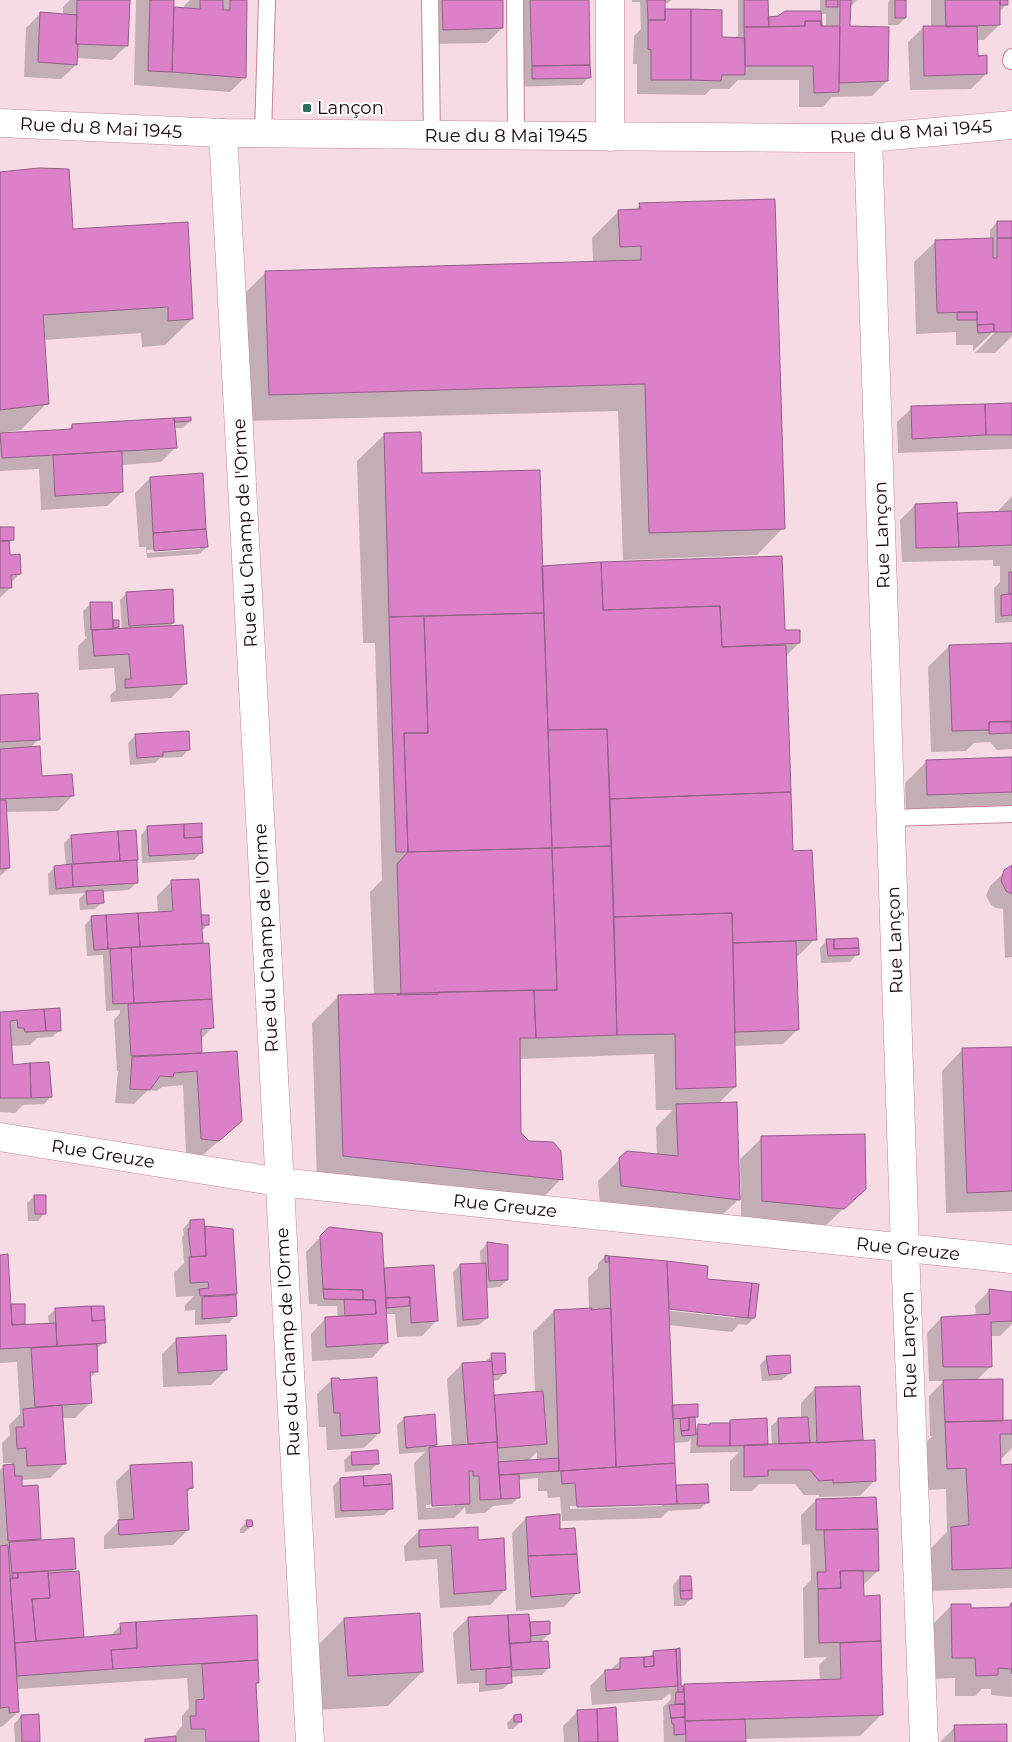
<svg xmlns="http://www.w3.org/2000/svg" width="1012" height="1742" viewBox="0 0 1012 1742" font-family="Montserrat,sans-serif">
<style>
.shadow{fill:#0003;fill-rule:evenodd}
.building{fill:#db80c9;stroke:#926188}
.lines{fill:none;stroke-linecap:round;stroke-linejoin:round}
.service-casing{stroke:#c5859e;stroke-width:18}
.minor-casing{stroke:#c5859e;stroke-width:29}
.tertiary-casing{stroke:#c5859e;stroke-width:29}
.service{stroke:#fff;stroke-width:16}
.minor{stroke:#fff;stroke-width:28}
.tertiary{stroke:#fff;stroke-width:28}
.poi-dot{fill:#2d6f5e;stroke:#fff;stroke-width:2}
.labels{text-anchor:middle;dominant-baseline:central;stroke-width:4;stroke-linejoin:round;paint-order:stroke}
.poi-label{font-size:18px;fill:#18040c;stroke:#fff;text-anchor:start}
.street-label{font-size:18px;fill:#18040c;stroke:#fff}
</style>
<rect width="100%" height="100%" fill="#f6dae4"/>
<path class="shadow" d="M70,0H129L127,45L112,60L76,58V65L61,79L24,77L26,28L41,13L63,15V7Z
M136,0H173V8L184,9V6L190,0H246L245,77L230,92L134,85Z
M428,0H501L502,28L487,43L428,44Z
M509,0H587L589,77L582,85L511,87Z
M632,0H671L668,3H663V13L720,39H734L738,35V0H767V18L820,12V0H857L850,7L849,27L887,81L872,96L832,97L823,107H799V80H738L729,89H711L705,95L637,94V64H633L634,36L641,29L640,2H632ZM820,14H826V27L819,28Z
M890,0H905V18L898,25H888V3Z
M931,0H1007V4L999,12V25L984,40H976L977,57L986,74L971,89L910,90L908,42L923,28H931Z
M0,173L71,230L192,319L165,345L142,347L141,333L44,340L47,403L21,430L6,432V434L68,430L72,425L175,419L190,421L183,428H174L176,447L161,462L121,465L122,492L107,506L41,510L39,469L0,471V435L3,432H0Z
M640,205L783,528L757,555L623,560L618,411L242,421L239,299L265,273L593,263L592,238L619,211H634Z
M997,222H1012V336L995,353H975L999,328L998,327L973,351V345H956V332L916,334L914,262L936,241L990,240V230Z
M1012,404V449L898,453L897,422L912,408Z
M384,435L421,474L542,566L601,564L784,631L799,643L785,657L792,852L815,939L795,959L798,1029L783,1044L734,1046L735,1087L718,1104L738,1196H741L740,1159L762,1138L865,1188L822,1229L741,1222V1197L717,1220L600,1207L598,1181L627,1152L657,1155L656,1127L673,1110H656L654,1054L519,1059L520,1134L561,1179L535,1206L317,1182L312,1023L338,997L374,996L370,892L382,880L375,643H363L357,461Z
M150,478L207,547L199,554L147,558L146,547H139L135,493ZM200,547V549L147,553V550Z
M1012,496V622L995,623L994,588L1000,582V566H993V560L902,562L900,520L915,505L956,514L999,513V510Z
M0,529L13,540L8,545L9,556L20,573L11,583V587L0,598Z
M127,593L173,623L169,627L185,684L171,698L111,702L110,695L116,690L114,668L79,670L78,646L87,637H85L83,611L90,604L112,621H117L118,627L114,630H122L120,600Z
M1012,644V749L997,750L990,742L974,743L966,751L931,752L928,667L949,646Z
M0,696L39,739L30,748L41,777L72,796L58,811L6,812L9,868L0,876Z
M135,736L189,749L182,757L160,758L155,763L130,765L128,743Z
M1012,758V812L906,816L905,783L926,762Z
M148,827L202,852L194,860L142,863L141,835Z
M71,836L136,861V883L129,890L102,892V902L95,909L80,910L79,899L85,893L49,895L48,874L55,867L66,866L64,843Z
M1012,865V957L1005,958L1003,909L996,908L991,905L986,896L990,886Z
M171,882L200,918L208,925L201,931L202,944H208L213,1027L200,1040L201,1054L241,1121L203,1155L186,1154L183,1085L162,1087L157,1091L148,1090L134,1104L115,1103L118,1071H117L114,1020L120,1013V1010L106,1011L103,955L87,956L85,925L92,917L158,913L157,896Z
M827,940L857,954L850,962L821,963L820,948Z
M0,1014L60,1030L52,1037L37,1038L30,1045L10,1046L11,1066L51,1097L44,1104L23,1105L15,1113L0,1112Z
M1012,1048V1211L946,1213L942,1071L963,1049Z
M35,1196L45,1213L38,1221H28L27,1203Z
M190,1221L204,1229L206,1227L236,1294L235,1295L236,1315L229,1323L195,1325V1310L185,1311V1305L194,1296L176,1297L174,1273L184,1263L182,1237L184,1235L183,1229Z
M329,1228L383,1269L433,1267L436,1321L422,1336L397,1337L395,1314H385L386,1343L372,1358L312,1361L311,1334L325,1319L338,1318L337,1306H318L317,1304H309L306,1252Z
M487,1244L507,1280L500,1287L486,1288L487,1318L479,1325L457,1327L453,1272L460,1265L481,1264L480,1251Z
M0,1256L9,1307L11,1306L24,1323L21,1326L49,1324L48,1316L56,1309L105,1342L96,1349L97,1371L89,1379L90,1403L75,1418H61L65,1463L50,1478L21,1480V1487L36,1486L40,1541L74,1569L71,1573L78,1572L82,1638L110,1636L121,1625L255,1616L258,1682L255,1685L258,1742H207L206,1723H204L205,1742H144L146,1740L176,1738V1733L182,1726V1716L189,1708L187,1678L17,1689L18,1712L3,1726L0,1727V1470L4,1466H12V1463H3L2,1443L10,1435L9,1425L20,1414L17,1362L0,1363Z
M605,1256L707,1267L705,1280L754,1318L747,1325L739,1324L732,1332L668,1325L672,1406L697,1416L694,1419L695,1429L698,1426L728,1424L731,1421L767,1446H772L771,1426L779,1419L801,1418V1403L815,1388L859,1387L862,1441L874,1481L860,1496L819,1497V1495H804L795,1484H759L752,1491H730V1461L739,1452L690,1453L691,1438L688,1442L673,1443L675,1487L707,1502L700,1509L668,1511L661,1518L562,1521L560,1497L548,1498L547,1491H538V1478L518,1480L519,1497L512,1504L493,1506L485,1513L466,1514L465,1507L454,1518L418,1520L414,1463L425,1452L399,1454L397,1425L404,1418L436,1445L433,1448L452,1447L447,1379L462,1364L485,1362L492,1355L505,1373L498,1380L492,1381L493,1396L535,1393L533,1332L554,1311L589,1309L588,1278L598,1268V1263ZM663,1307L735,1315V1318L663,1310ZM537,1452V1461H528ZM455,1503V1506L426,1508V1505ZM662,1503V1506L570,1509V1506Z
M990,1290L1012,1293V1324L1000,1336H990L991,1366L977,1380L1000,1422H1012V1448L1000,1460V1466H1012V1588L931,1591L930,1549L947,1532L946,1489L926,1490L924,1445L932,1436H930L929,1396L944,1381H929L927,1333L941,1318L976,1316L975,1305Z
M177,1339L226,1370L211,1385L163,1387L162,1354Z
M767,1357L790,1373L782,1380L762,1381L760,1365Z
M332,1380L379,1433L364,1448L327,1450L326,1427H319L317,1394Z
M352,1453L378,1463L371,1470L345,1472L344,1460Z
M131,1467L192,1487L186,1494L188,1530L173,1545L104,1549V1536L119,1521L116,1481Z
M340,1479L392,1508L384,1515L335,1518L333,1486Z
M875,1499L878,1571L862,1586L863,1597L878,1596L882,1714L860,1736L745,1739V1742H664L663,1707L671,1699L670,1693L662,1700L592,1705L590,1686L605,1671H609L621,1660L648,1658L654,1652L680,1687L684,1685L820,1681L819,1665L827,1657L804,1658L803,1588L811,1580L810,1544L802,1545L801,1515L816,1500Z
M526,1518L559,1530L578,1592L564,1607L516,1611L512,1533Z
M247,1521L251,1526L244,1533H240V1529Z
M419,1531L477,1541L505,1590L490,1605L440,1608L437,1559L405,1561L404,1546Z
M680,1577L691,1598L684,1606H674L673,1585Z
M1011,1604L1012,1697L991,1695V1689H982L975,1696H955V1678L932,1679L930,1627L951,1606L969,1610L1006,1609Z
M468,1618L528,1623L548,1622L549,1634L540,1643L549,1667L542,1675L510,1677L511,1682L503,1689L479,1692V1683L457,1684L453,1633Z
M344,1619L422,1672L388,1706L314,1710L310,1653Z
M578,1711L616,1742H564L563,1726Z
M21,1716L39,1742H15L14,1724Z
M514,1716L520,1722L513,1729H508L507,1723Z
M955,1727L1006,1742H940Z"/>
<path class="building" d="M77,0H130L128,46L76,44Z
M150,0H174L172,72L148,71Z
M200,0H223V10H230V0H247L246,78L172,72L174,7L200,9Z
M442,0H503V28L443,30Z
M530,0H589L590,65L532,66Z
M647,0H665V20H648Z
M744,0H768L769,27H744Z
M826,0H838V7H826Z
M840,0H851L850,26L889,27L888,81L839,83Z
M895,0H906V18H895Z
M945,0H1000V25L946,27Z
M1000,0H1008V5H1000Z
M665,9H691V80H651V50L648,49V20H665Z
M691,9L722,10V37L745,38V75H722L721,81L691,80Z
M785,11H821L822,26H821V21H805V26L769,27L768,17L778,16Z
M40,12L77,15L76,44H78L77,65L38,62Z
M805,21H821V26H840L839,92L814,93L813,66H745L744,27L805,26Z
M923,26H977L978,56L987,55V74L924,76Z
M590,65L591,78L532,79V66Z
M39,168L69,169L73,229L188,222L193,319L168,321V307L43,315L49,404L0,410V172Z
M775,199L785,529L649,533L645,384L269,395L265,271L641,260V246L620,247L618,210L640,209L639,203Z
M997,221H1012V238H997Z
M993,238V258H997V238H1012V332H994V324L977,325V312L937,313L935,240Z
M957,312H977V320H957Z
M994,324V332L978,333L977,325Z
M1012,403V435H986L985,404Z
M985,404L986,435L912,439L911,406Z
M191,417V421L175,422L174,418Z
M174,418L177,448L2,458L0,433L72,429V424Z
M421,432L422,473L540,470L544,613L389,617L384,433Z
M122,451L123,492L55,496L53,455Z
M203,473L206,529L153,533L150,477Z
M957,502L959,547L916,548L915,504Z
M1012,511V545L959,547L957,513Z
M0,527H14V540L0,541Z
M206,529L208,547L154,551L153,533Z
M0,541H9L10,555L20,554L21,574L11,575L12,588H0Z
M782,556L785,630H800V643L722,647L720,606L603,610L601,562Z
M601,562L603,610L720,606L722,647L786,645L791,792L610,799L607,729L548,730L542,566Z
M1009,572H1012V594H1009Z
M173,589L174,623L129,626L126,592Z
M1009,594H1012V615L1001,616V595Z
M90,602H112L113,629L91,630Z
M544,613L552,848L408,852L404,733H428L424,616Z
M424,616L428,733H404L408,852H396L389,617Z
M113,620H119V627L113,628Z
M183,625L187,684L125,688V679H131L129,654L94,656L92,630Z
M1012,643V722H989V730L952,731L949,645Z
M38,693L40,740L0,742V695Z
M1011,721L1012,733L989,734V722Z
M607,729L611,846L552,848L548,730Z
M189,731L190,750L163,752V756L137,758L135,734Z
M40,746L42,776L72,774L74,796L0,799V749Z
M1012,757V792L927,795L926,760Z
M791,792L793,851L812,850L817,940L733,943L732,913L614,917L610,799Z
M0,800H6L10,868L0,869Z
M202,823V837L184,838V824Z
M184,824V838L202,837L203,853L149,856L147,826Z
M136,830L138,860L120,861L118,831Z
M118,831L120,861L73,864L71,835Z
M611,846L617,1035L536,1038L534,990H557L552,848Z
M552,848L557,990L439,992V994L397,995V994H401L397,864L408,852Z
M137,860L138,883L73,887L72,864Z
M72,864L73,887L56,889L54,866Z
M1012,865V894L1006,891L1001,881L1004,870Z
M199,879L203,943L140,947L138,913L173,911L171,880Z
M103,890L104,903L87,904L86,891Z
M138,913L140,947L108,949L106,915Z
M732,913L736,1087L676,1089L675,1034L617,1035L614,917Z
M106,915L108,949L94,950L91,916Z
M201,915H209V925H202Z
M858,938L859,948L834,949V939Z
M826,939H834V949L859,948V955L828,956Z
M796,941L799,1030L735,1032L733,943Z
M209,943L212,999L134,1003L131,947Z
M131,947L134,1003L113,1004L110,949Z
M534,990L536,1038H520L521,1133L529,1141L553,1142L561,1151L563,1180L343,1156L338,995Z
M212,999L214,1028L201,1029L202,1053L131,1056L128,1004Z
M60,1008L61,1031H46L44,1009Z
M44,1009L46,1031L25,1032L24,1028H18L17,1020L10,1021L13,1065L30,1063L31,1098H0V1012Z
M1012,1047V1191L967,1193L962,1048Z
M237,1051L242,1121L219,1141L201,1139L197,1071L174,1073L173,1077L160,1076L150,1090L130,1089L132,1057Z
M49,1062L52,1097L31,1098L30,1063Z
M737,1102L740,1200L621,1186L619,1158L627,1151L678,1156L676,1104Z
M865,1134L866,1189L844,1209L762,1201L761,1136Z
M34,1195H46V1214H35Z
M204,1219L206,1256L191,1257L188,1229H190V1220Z
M205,1226L233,1229L237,1294L200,1296L199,1289L209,1288L208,1282L190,1283L189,1257L206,1256Z
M329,1227L382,1233L388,1343L326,1347L325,1317L376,1314L375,1300H363V1290L323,1289L320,1236Z
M487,1242L508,1245V1280L489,1281Z
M8,1254L12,1325L56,1323L57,1346L0,1349V1255Z
M605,1255L609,1256V1262H605Z
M609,1256L667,1261L675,1463L616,1467Z
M667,1261L708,1266L707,1279L752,1283L748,1318L669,1309Z
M486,1263L488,1318L463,1320L460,1264Z
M434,1265L438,1321L411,1323L410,1297L386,1298L384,1268Z
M752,1283L759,1284L755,1318H748Z
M323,1289L363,1290V1300L324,1299Z
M989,1289L1012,1292V1321L991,1322L992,1367H943L941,1317L990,1314Z
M236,1295L237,1316L202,1319V1297Z
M410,1297L409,1306L386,1308V1298Z
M344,1299L375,1300L376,1314L345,1316Z
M11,1304H25V1324L12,1325Z
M91,1306H104L105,1320L92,1321Z
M91,1306L92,1321L105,1320L106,1343L57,1346L55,1308Z
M592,1308L591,1310L611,1308L616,1467L559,1471L554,1310Z
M226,1335L227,1370L178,1373L176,1338Z
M97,1344L98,1372H90L92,1403L35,1407L31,1348Z
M491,1353H505L506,1373L493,1375Z
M790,1355L791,1373L769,1375L766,1356Z
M492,1361L497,1442L468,1444L462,1363Z
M377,1377L380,1433L341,1436L340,1413H334L331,1378H339L340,1380Z
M1003,1379V1421L945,1422L943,1380Z
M860,1386L863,1440L817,1443L815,1387Z
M543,1391L547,1444L498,1448L494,1395Z
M698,1404V1417L673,1419L672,1405Z
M62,1405L66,1464L27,1466L26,1448L17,1449L16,1427H24L23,1409Z
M435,1414L437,1445L406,1448L404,1417Z
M689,1417H695L696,1435L682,1436L681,1431L689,1430Z
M689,1417V1430L681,1431L680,1419Z
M808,1417L810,1443L779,1444L778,1418Z
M767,1418L768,1445L730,1446V1420Z
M1012,1420V1434H1000L1001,1465L1012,1464V1568L952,1570L951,1527L969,1525L966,1468L947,1469L945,1422Z
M710,1423H730V1446H697L698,1424L710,1425Z
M875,1440L876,1481L833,1483V1480L819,1481L810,1470H768V1476L744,1477V1445Z
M497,1442L501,1499L480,1500L479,1476H473V1471H469L470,1504L432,1506L429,1447Z
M378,1450L379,1464L352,1465L351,1452Z
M559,1458V1471L499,1475L498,1462Z
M192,1462L193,1488L187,1489L189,1530L119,1535L118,1520L134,1519L130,1465Z
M675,1463L677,1504L577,1507L575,1483L562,1484L561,1471Z
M14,1464L15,1476H22V1486L38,1485L41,1539L8,1541L3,1465Z
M391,1474L392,1484L364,1486L363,1476Z
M519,1474L520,1498L501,1499L499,1475Z
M363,1476L364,1486L392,1484L393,1509L341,1511L340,1478Z
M708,1484L709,1503L677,1504L676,1485Z
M876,1497L878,1529L816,1530V1499Z
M560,1514V1529L575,1528L577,1554L528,1556L526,1517Z
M246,1520H252L253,1526L247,1527Z
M478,1527V1540L504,1538L506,1590L454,1594L451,1545L419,1547V1530Z
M878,1529L879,1571H840L841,1588L818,1589L817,1572H826L824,1530Z
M74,1538L76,1569L12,1573L9,1542Z
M8,1545L19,1712L9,1713V1707L0,1708V1546Z
M577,1554L580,1593L531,1597L528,1556Z
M863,1570L864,1596L880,1595L881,1641L819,1643L818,1589L841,1588L840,1571Z
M48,1571L50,1598L32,1599L36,1641L15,1643L10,1579L18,1578V1573Z
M79,1571L84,1637L36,1641L32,1599L50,1598L48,1573Z
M12,1573H18V1578H12Z
M680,1576H691L692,1590L680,1591Z
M692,1590V1599H681L680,1591Z
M1011,1603H1012V1674L1011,1669L998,1668V1675L976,1676L975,1658H952L951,1604H971V1608L1010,1607Z
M420,1613L423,1672L348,1676L344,1618Z
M529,1614L531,1642L509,1644L508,1615Z
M257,1615L258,1660L113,1669L111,1650L137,1648L136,1622Z
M508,1615L511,1667L471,1670L468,1617Z
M550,1621V1634L531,1636L530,1622Z
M136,1622L137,1648L111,1650L113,1669L17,1676L15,1643L121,1634L120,1623Z
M548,1641L550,1668L512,1670L510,1643Z
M881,1641L883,1715L685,1721L684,1684L841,1679L840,1643Z
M680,1648L681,1686H683L684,1692H678L676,1649Z
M676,1649L678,1686L606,1691L605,1670L620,1669V1658L644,1657V1667L654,1666L653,1651Z
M654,1656V1666L644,1667V1657Z
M258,1660L259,1683H256L259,1742H206L205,1729H191L190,1716H196V1700L204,1699L202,1664Z
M511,1667L512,1683L486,1685V1669Z
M676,1692H684L685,1704H675Z
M685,1704V1717L671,1718L669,1705Z
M616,1707L618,1742H598L597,1709Z
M597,1709L598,1742H579L577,1710Z
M39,1714L40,1742H22L21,1715Z
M521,1714L522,1722H514V1715Z
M685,1717L686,1734L674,1735V1724H672L671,1718Z
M745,1719L746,1742H686L685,1721Z
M1007,1724V1742H955L954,1725Z
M176,1736V1742H145V1739Z"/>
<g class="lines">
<g class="service-casing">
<path id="service" d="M430,0L432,135
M515,0L516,136
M1011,61L1012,57
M263,134L267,0
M891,818L1012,814"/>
</g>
<g class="minor-casing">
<path id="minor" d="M223,133L310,1742
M610,137V0
M868,138L905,1249L924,1742
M0,1137L279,1182L1012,1259"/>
</g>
<g class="tertiary-casing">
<path id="tertiary" d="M0,123L223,133L809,138H868L1012,125"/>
</g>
<use href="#service" class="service"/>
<use href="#minor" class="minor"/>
<use href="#tertiary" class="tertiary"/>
</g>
<rect class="poi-dot" x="302" y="103" width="10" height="10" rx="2.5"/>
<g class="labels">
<g class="poi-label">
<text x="317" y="108">Lançon</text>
</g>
<g class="street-label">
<text transform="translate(101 128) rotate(3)">Rue du 8 Mai 1945</text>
<text transform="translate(911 132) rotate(-4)">Rue du 8 Mai 1945</text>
<text x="506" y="136">Rue du 8 Mai 1945</text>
<text transform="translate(245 533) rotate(-93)">Rue du Champ de l'Orme</text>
<text transform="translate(882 535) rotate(-92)">Rue Lançon</text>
<text transform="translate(266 938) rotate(-93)">Rue du Champ de l'Orme</text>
<text transform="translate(895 940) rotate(-92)">Rue Lançon</text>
<text transform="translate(103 1154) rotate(9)">Rue Greuze</text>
<text transform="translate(505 1206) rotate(6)">Rue Greuze</text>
<text transform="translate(908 1249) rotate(6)">Rue Greuze</text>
<text transform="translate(288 1342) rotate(-93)">Rue du Champ de l'Orme</text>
<text transform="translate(909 1345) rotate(-92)">Rue Lançon</text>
</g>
</g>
</svg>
